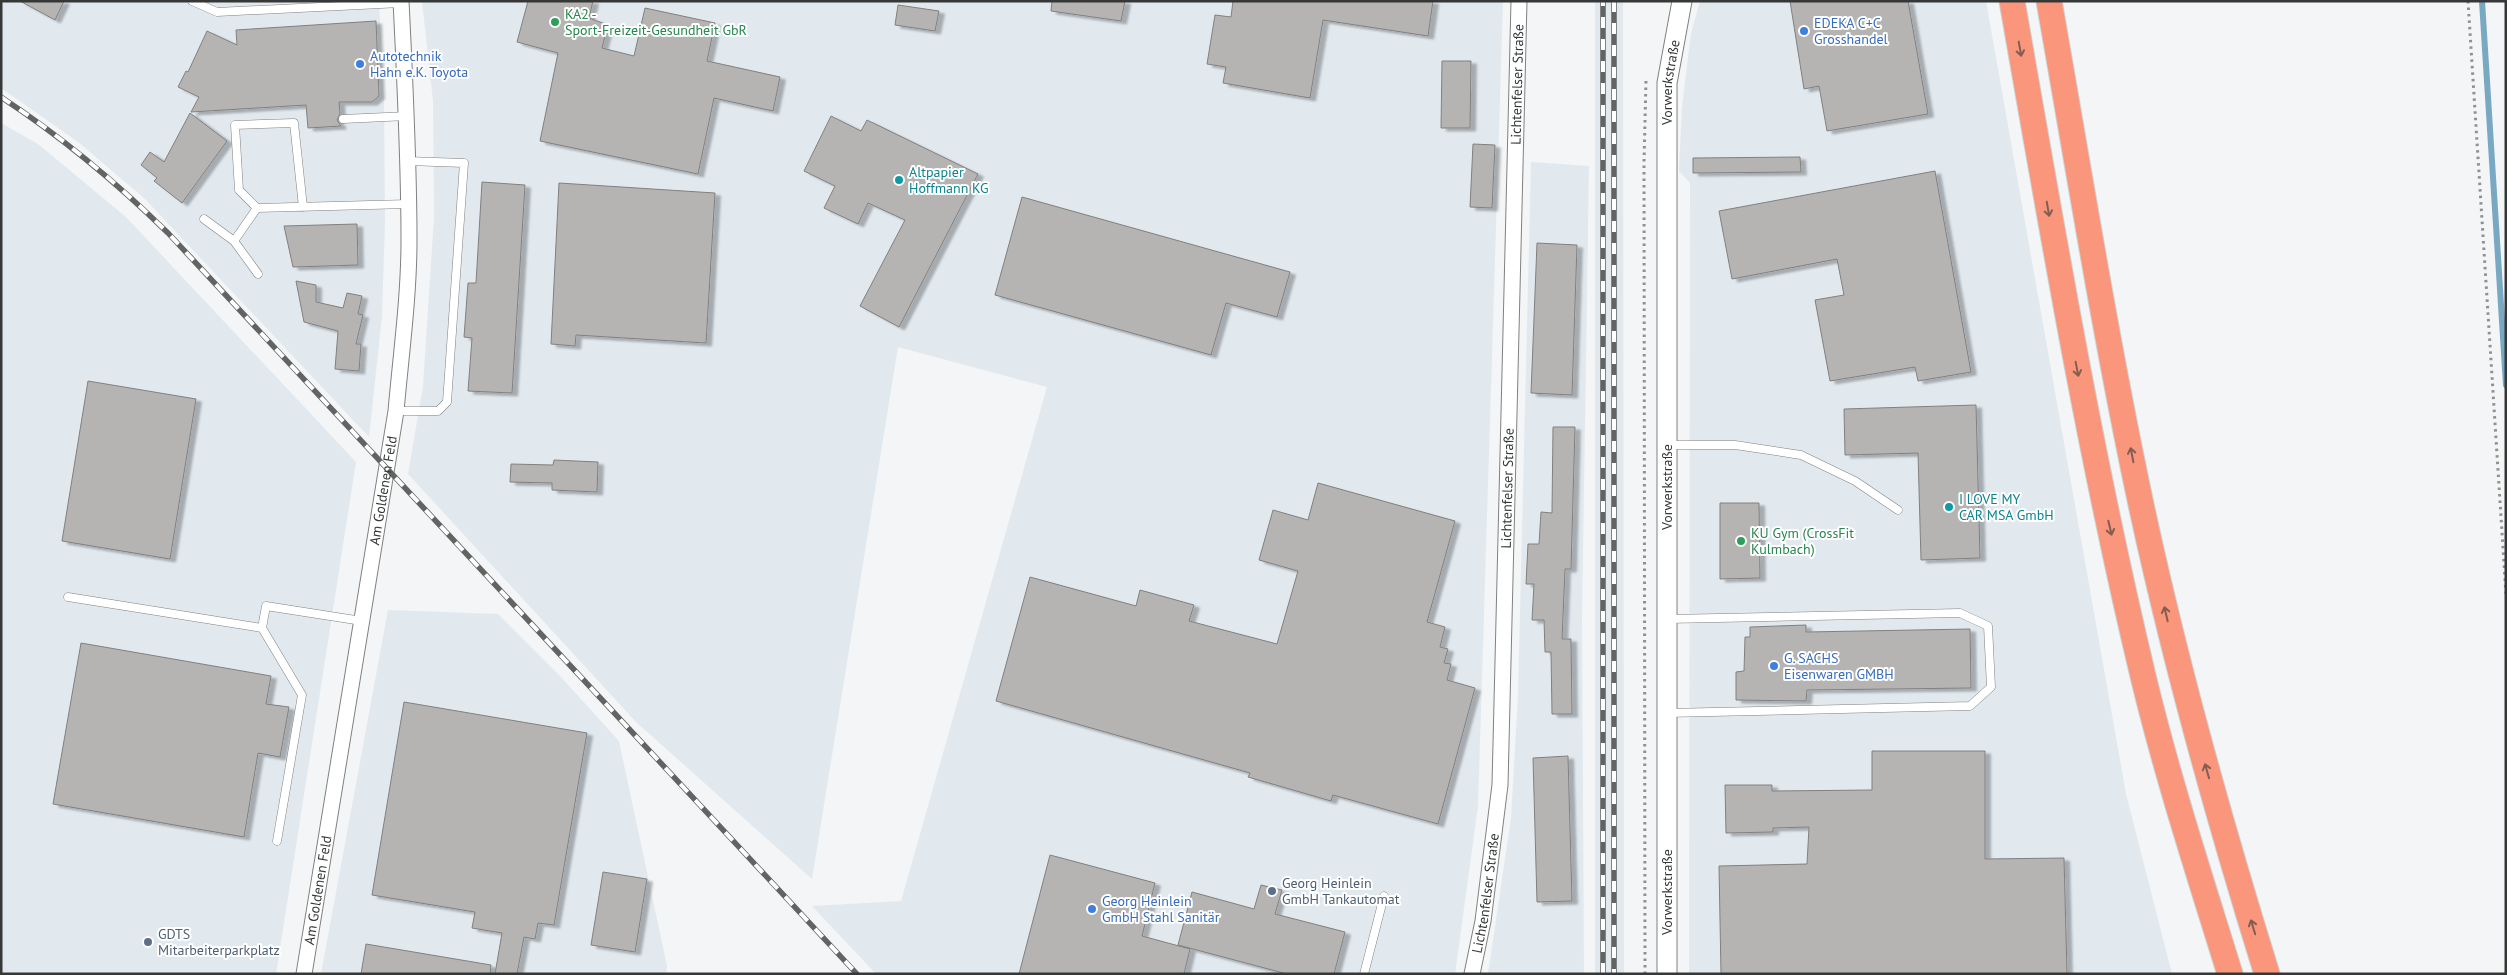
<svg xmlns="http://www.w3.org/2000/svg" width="2507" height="975" viewBox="0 0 2507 975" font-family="'PT Sans',sans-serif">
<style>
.built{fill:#e1e9ef}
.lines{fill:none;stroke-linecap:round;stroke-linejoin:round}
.stream{stroke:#79a8c3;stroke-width:6}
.building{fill:#b5b4b3;stroke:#81807f;filter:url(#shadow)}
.service-casing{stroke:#7f8081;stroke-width:9}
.minor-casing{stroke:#7f8081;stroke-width:17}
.tertiary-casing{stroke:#7f8081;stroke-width:21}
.trunk-casing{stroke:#cfcfcf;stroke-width:27}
.path{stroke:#8f9191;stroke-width:3;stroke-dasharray:2.5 4;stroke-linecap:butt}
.service{stroke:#fff;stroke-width:8}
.minor{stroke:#fff;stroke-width:15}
.tertiary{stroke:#fff;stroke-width:19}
.trunk{stroke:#fa967b;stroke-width:25}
.rail-casing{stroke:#626363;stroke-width:5.5}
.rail{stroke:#fff;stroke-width:4;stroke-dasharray:11;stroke-linecap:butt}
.oneway{stroke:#845d52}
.leisure-dot{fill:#2e9e5b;stroke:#fff;stroke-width:2}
.shop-dot{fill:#3f7fe0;stroke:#fff;stroke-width:2}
.culture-dot{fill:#0f9aa8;stroke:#fff;stroke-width:2}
.service-dot{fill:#5c6f8a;stroke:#fff;stroke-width:2}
.labels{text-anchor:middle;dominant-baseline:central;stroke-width:4;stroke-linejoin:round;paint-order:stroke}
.leisure-label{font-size:14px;fill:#27864d;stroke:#fff;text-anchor:start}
.shop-label{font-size:14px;fill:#366cbe;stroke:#fff;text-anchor:start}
.street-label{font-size:14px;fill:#363737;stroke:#fff}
.culture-label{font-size:14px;fill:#0d838f;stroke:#fff;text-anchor:start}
.service-label{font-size:14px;fill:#4e5e75;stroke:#fff;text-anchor:start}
</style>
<defs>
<filter id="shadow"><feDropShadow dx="5.5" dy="3" stdDeviation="1" flood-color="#0004"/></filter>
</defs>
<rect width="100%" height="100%" fill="#f3f5f6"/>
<path class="built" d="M1,1H379L384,104L385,223L382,316L369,437L144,198L78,142L1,88Z
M422,1H1503L1478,806L1455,974H876L812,906L901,901L1047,387L898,347L812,879L636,722L408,474L423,386L434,217L433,101Z
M1595,1H1623L1624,974H1595Z
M1700,1H1986L2126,794L2172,974H1689L1690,183L1679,171L1682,107L1691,33Z
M1,123L38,144L126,217L356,462L276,974H1Z
M1531,162L1589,166L1582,618L1584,974H1488L1511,818L1518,695Z
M388,610L498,614L560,676L619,741L667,966L666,974H321Z"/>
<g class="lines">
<path class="stream" d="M2482,1L2506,385"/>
</g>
<path class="building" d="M20,1H64L55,20Z
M528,1H593L589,18L608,25L602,48L634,56L645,8L715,23L707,61L780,77L773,111L714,98L698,174L540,141L558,53L517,42Z
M1052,1H1125L1121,21L1051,11Z
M1233,1H1433L1428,36L1323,20L1310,98L1223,83L1226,67L1207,64L1215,15L1231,17Z
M1790,1H1908L1928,114L1827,131L1819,86L1804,89Z
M898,5L939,11L935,31L895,25Z
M376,21L379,96L372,102H339L340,114L337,120L341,126L308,128L306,105L191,112L199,97L178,87L186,71L188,72L207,31L237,45L236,30Z
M1442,61H1471L1470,128H1441Z
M190,113L227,141L182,203L154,181L157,178L141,165L150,152L164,162Z
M831,116L861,131L867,120L978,174L899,327L860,306L905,220L868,203L858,224L824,208L835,186L804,171Z
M1473,144L1495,145L1492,208L1470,207Z
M1800,157L1801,172L1693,173V158Z
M1935,171L1971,372L1918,381L1915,367L1830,381L1815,300L1844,295L1837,259L1732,279L1719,211Z
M482,182L525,185L512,393L468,391L472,338L464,337L468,283H476Z
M559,183L715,193L706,343L576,335L575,346L551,344Z
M1022,197L1290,272L1277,317L1226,303L1211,355L995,295Z
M357,224L358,265L293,267L284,226Z
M1537,243L1577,245L1572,395L1531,393Z
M296,281L316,285V302L343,308L347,293L362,296L358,314L363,315L356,344H361L359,371L335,369L338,331L304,322Z
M88,381L196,399L170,559L62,541Z
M1976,405L1980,558L1921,560L1918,453L1845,455L1844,409Z
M1553,427H1575L1571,569H1565L1562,639H1571L1572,714H1552L1551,652H1545L1544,620H1532L1534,584H1526L1528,544H1539L1541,512L1552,513Z
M554,460L598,462L597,492L552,490V483L510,482L511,464L553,465Z
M1318,483L1455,521L1427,622L1445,627L1440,647L1448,649L1444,663L1451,664L1447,680L1475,688L1438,824L1333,795L1331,801L1248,777L1250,773L996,701L1030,577L1136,606L1140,590L1194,605L1189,621L1277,644L1298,571L1259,560L1273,510L1308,520Z
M1720,503H1759L1760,578L1720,579Z
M1806,625V632L1970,629L1971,688L1807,690L1806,701L1736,700V672L1744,671L1745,637H1750V627Z
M81,643L271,676L266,704L289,707L280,757L258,753L244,837L53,804Z
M404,702L587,733L554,925L538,923L535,939L524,937L517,974H495L502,933L472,928L475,912L372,895Z
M1872,751H1985V859L2064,858L2067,974H1721L1719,866L1807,864L1809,827L1773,828V832L1726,833L1725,785H1772V791L1872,790Z
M1568,756L1572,901L1537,902L1533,758Z
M1050,855L1155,883L1142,936L1190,949L1184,974H1019Z
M603,872L647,879L635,952L591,945Z
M1261,885L1282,890L1275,914L1345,932L1334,974H1287L1178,945L1192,892L1254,909Z
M366,944L491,965L490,974H361Z"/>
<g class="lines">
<g class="service-casing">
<path id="service" d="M192,1L217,12L401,3
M343,119L408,116
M257,208L239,190L235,125L294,123L303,207
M204,219L234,241L258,274
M234,241L257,208L408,204
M396,411H438L447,402L464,163L407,161
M1668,445H1735L1801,455L1855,481L1898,510
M68,597L262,628L266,606L362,621
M262,628L302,695L277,841
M1667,713L1970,706L1991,687L1988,626L1960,613L1668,619
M1364,974L1384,896"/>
</g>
<g class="minor-casing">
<g id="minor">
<path id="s1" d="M304,974L396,411C401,354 409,297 409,240C409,160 405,81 401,1"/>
<path id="s2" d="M1472,974L1483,921L1500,785L1519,1"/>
</g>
</g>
<g class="tertiary-casing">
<g id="tertiary">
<path id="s3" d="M1667,974V83L1682,1"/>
</g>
</g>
<g class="trunk-casing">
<path id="trunk" d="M2012,1C2052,229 2090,456 2144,680C2168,779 2200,877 2230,974
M2049,1C2079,171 2106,341 2142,509C2176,666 2219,820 2267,974"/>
</g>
<path class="path" d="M2468,1L2506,595
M1645,974L1644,163L1646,80"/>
<use href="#service" class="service"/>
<use href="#minor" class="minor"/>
<use href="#tertiary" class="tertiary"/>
<use href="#trunk" class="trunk"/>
<g class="rail-casing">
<path id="rail" d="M1614,1V974
M1,97C62,137 116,182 168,233L857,974
M1603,974V1"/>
</g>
<use href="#rail" class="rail"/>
</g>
<defs><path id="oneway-shaft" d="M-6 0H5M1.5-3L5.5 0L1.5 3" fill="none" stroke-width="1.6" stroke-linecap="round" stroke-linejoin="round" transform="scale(1.25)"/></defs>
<g class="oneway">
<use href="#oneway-shaft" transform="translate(2020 49) rotate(80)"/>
<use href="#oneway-shaft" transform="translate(2048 209) rotate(80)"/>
<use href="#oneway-shaft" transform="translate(2077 369) rotate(79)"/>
<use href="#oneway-shaft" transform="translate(2132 455) rotate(-101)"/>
<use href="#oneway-shaft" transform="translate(2110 528) rotate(77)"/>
<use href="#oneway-shaft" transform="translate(2166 614) rotate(-103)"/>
<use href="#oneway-shaft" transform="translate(2207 771) rotate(-106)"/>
<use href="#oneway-shaft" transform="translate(2253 927) rotate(-107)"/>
</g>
<g class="leisure-dot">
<circle cx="555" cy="22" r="5"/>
<circle cx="1741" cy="541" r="5"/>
</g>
<g class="shop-dot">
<circle cx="1804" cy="31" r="5"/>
<circle cx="360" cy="64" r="5"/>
<circle cx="1774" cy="666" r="5"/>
<circle cx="1092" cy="909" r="5"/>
</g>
<g class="culture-dot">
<circle cx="899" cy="180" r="5"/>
<circle cx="1949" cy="507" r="5"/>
</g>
<g class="service-dot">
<circle cx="1272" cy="891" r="5"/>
<circle cx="148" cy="942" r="5"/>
</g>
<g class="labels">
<g class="leisure-label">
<text x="565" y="14">KA2 -<tspan x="565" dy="16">Sport-Freizeit-Gesundheit GbR</tspan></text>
<text x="1751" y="533">KU Gym (CrossFit<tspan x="1751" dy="16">Kulmbach)</tspan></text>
</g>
<g class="shop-label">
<text x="1814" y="23">EDEKA C+C<tspan x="1814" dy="16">Grosshandel</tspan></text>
<text x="370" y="56">Autotechnik<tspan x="370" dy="16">Hahn e.K. Toyota</tspan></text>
<text x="1784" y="658">G. SACHS<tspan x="1784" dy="16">Eisenwaren GMBH</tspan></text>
<text x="1102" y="901">Georg Heinlein<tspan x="1102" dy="16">GmbH Stahl Sanitär</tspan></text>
</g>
<g class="street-label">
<text stroke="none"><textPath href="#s3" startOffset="892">Vorwerkstraße</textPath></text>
<text stroke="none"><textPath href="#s2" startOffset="892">Lichtenfelser Straße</textPath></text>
<text transform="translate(1667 487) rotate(-90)">Vorwerkstraße</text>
<text stroke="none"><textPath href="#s2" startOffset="488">Lichtenfelser Straße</textPath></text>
<text stroke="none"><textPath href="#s1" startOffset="490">Am Goldenen Feld</textPath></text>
<text stroke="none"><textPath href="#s1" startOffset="85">Am Goldenen Feld</textPath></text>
<text stroke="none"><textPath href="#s2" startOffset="82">Lichtenfelser Straße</textPath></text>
<text transform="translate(1667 892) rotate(-90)">Vorwerkstraße</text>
</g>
<g class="culture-label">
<text x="909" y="172">Altpapier<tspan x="909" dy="16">Hoffmann KG</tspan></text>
<text x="1959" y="499">I LOVE MY<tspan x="1959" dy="16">CAR MSA GmbH</tspan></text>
</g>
<g class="service-label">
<text x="1282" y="883">Georg Heinlein<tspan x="1282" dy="16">GmbH Tankautomat</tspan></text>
<text x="158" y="934">GDTS<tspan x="158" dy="16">Mitarbeiterparkplatz</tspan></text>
</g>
</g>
<rect width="2507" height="975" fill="none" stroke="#363737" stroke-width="5"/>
</svg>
